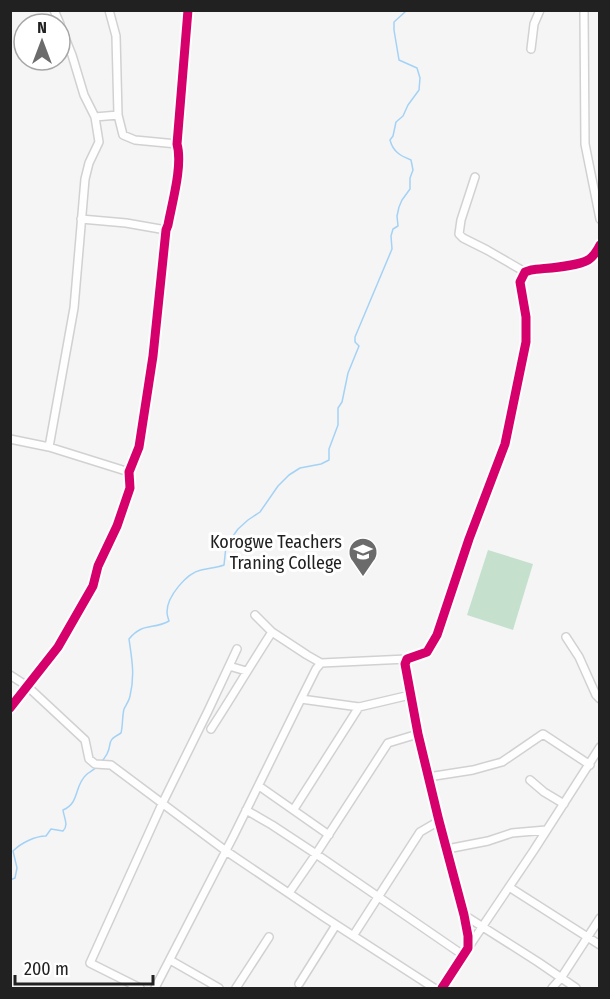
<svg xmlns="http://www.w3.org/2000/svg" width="610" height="999" viewBox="0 0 610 999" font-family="'Fira Sans Condensed',sans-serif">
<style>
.green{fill:#c5e1cd}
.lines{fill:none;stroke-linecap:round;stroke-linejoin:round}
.stream{stroke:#a4d2f5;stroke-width:1.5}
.minor-casing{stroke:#d1d1d2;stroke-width:10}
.minor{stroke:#fefefe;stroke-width:7}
.cycleway-casing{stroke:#fff;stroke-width:13}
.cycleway{stroke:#d6006c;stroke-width:9}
.labels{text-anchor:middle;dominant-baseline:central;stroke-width:6;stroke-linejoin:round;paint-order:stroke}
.poi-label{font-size:18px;fill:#212121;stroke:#fff;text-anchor:end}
</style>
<rect width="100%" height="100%" fill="#f5f5f6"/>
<path class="green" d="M488,550L533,564L513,630L467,615Z"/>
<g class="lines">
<path class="stream" d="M100,763C102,761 106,756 107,754C113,742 105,742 121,733C123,725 122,717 124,709C126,705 129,701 130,696C135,675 132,660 129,639C143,622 153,630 169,621C168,618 167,615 167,612C167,596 187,573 201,570C209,568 216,568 224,565L226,546L238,529L248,520L260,512L278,486L289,475L300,468L321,464L329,460V449L338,425V408L342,402L348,373L359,346L355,342V337L392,249L391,236L393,229L398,226L397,216L399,207L402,200L410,189V178L413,170L411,160C401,156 393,152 390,140L393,136L396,122L403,116L408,105L419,90L420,78L417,68L399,60L394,30V22L405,12V10
M10,880L15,878L17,868L13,851C21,843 35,836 46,836L51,829L63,831C69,825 64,818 63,810C80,803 74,786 86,775C90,771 94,771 97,766"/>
<g class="minor-casing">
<path id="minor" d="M54,10L60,24
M109,10L116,36L118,115L123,135L135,140L177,144
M584,10L585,144L600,219
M531,49L534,24L540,10
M95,117L118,115
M475,177L461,220L459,234L463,238L487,250L525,272
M81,219L126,223L166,230
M10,439L49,447L129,472
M49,447L74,308L85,179L89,163L99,142L95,117L84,95L72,55L60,25
M255,615L272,632L307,655L321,663L407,659
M566,637L579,657L596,695L600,699
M229,666L246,671
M10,675L27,686L85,740L89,759L95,764L111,765L226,851L324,917L434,988
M301,699L359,707L410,695
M10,708L58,647L93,586L98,566L117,526L130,488L129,472L139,447L153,356L166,230L168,225C172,203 183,165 177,144L188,10
M211,729C232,697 251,664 272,632
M428,777L473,770L502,762L543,734L590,765
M530,780L544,792L564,804
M259,786L329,835
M294,809L359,707
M246,810L272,825L316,854L463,955
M447,849L488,841L512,833L546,830
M509,887L600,945
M289,893L316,854L388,743L418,734
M464,915L538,962L576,988
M353,936L420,832L439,821
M468,948L534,850L600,747
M170,960L219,988
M299,984L336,925
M140,988L90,963L162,804L208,711L237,649
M155,988L234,835L301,699L316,669L321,663
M236,988L269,937
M442,988L468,948V936L464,915L439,821L418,734L405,664L407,659L427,652L437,635L469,539L505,444L526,342V317L520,282L525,272L531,270C545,268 576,267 588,260C593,257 597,251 600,245
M552,988L561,978L600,918"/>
</g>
<use href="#minor" class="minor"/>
<g class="cycleway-casing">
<path id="cycleway" d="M10,708L58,647L93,586L98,566L117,526L130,488L129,472L139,447L153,356L166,230L168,225C172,203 183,165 177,144L188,10
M442,988L468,948V936L464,915L439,821L418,734L405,664L407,659L427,652L437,635L469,539L505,444L526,342V317L520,282L525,272L531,270C545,268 576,267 588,260C593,257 597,251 600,245"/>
</g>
<use href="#cycleway" class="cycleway"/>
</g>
<defs>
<g id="university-pin" transform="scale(1.5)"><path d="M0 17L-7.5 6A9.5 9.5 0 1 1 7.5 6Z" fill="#6b6b6c" stroke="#fff"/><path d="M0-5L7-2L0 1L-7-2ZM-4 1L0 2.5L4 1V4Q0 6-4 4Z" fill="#fff"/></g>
</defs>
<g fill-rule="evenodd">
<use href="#university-pin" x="363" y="552"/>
</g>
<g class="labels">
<g class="poi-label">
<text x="342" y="542">Korogwe Teachers<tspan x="342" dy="21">Traning College</tspan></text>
</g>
</g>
<rect width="610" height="999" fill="none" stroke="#212121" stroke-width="24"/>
<g transform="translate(42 42)"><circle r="28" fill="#ffffff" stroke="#a6a6a6" stroke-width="1.5"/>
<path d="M0-4.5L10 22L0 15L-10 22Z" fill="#6b6b6c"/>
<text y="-9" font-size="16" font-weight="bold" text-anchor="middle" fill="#212121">N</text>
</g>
<path d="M15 975v9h138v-9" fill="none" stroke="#212121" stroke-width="3"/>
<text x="24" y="975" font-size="18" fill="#212121" stroke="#ffffff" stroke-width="4.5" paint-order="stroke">200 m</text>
</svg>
